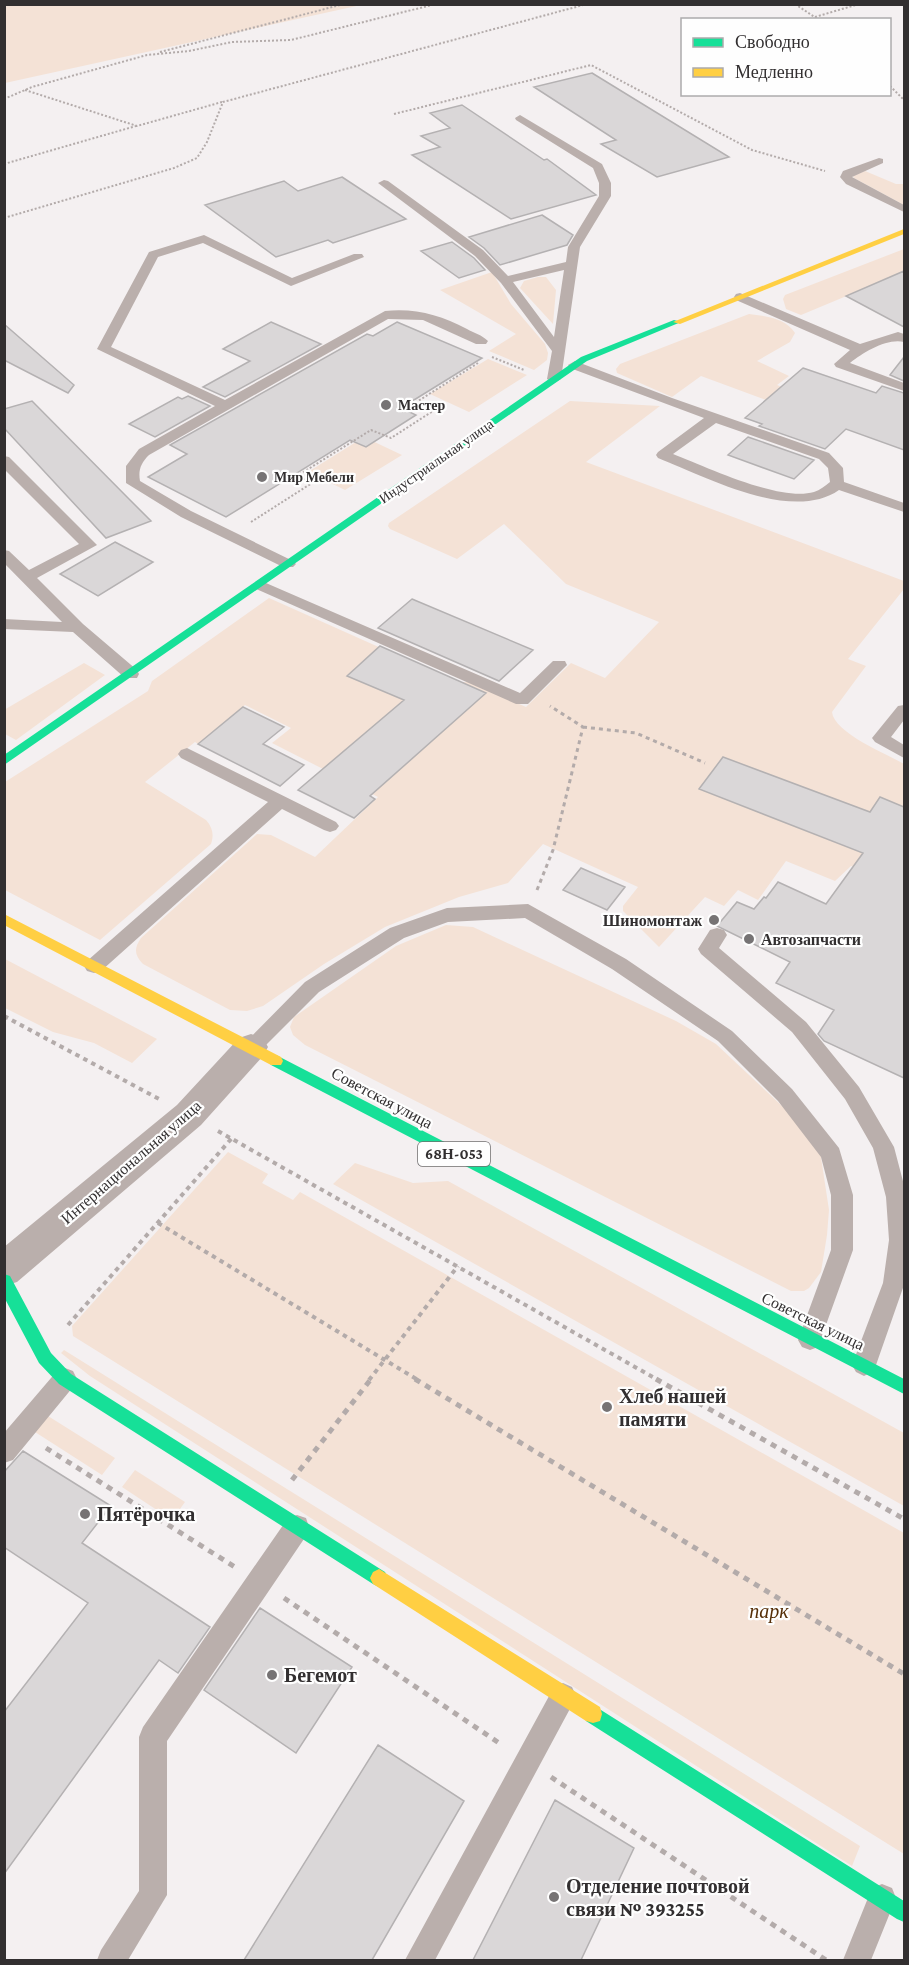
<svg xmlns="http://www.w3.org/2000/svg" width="909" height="1965" viewBox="0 0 909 1965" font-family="'Crimson Pro',serif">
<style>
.green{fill:#f4e2d6}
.building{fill:#dad7d8;stroke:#b4b1b2;stroke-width:1.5}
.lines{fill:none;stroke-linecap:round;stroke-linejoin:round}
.path-far3{stroke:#b3abaa;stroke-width:2;stroke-dasharray:2 2;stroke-linecap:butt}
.path-far2{stroke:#b3abaa;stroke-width:3;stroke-dasharray:4 4;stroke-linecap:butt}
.path-far1{stroke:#b3abaa;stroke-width:4;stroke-dasharray:4.5 4.5;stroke-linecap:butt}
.path{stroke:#b3abaa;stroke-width:5;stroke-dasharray:6 6;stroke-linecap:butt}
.lane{fill:#baafac;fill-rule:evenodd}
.street{fill:#baafac;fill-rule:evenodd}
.fast{fill:#16e098;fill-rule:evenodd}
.slow{fill:#ffcf43;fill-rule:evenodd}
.poi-dot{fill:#767374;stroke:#fefefe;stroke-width:2}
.labels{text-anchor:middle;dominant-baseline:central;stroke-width:4.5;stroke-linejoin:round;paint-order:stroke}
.far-poi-label{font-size:14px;font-weight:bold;fill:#322f30;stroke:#fefefe;text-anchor:start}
.far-street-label{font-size:14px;fill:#322f30;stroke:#fefefe}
.shield{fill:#fefefe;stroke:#6f6d6e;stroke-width:1.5}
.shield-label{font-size:15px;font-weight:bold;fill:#322f30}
.poi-label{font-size:16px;font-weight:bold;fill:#322f30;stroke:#fefefe;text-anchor:end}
.street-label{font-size:16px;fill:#322f30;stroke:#fefefe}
.near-poi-label{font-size:20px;font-weight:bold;fill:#322f30;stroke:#fefefe;text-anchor:start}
.near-park-label{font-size:20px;font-style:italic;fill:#562f08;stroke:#fefefe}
</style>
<rect width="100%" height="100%" fill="#f4f0f1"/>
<path class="green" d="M5,4H361V5L5,83Z
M865,171L896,184H904V205L854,178L853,176Z
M904,249V272L801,315L786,309L783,299L785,295Z
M492,272L511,304L545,344L548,353L547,360L534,370L489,351L516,334L440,290Z
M538,277H546L556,290L553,324L520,288L524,281Z
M749,314C765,316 786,318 795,333L790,342L757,361L789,376L777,385L792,391L777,404L701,376L672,397L617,373L616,369L620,364Z
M488,359L527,375L469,412L430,394Z
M570,401L660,406L586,462L904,581V589L848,659L866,666L832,712C834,733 887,754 904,764V886L851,866L835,881L786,861L758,900L738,890L724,906L705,897L659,947L623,911V906L638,887L543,844L508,883L459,897L385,927L324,964L263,1006L247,1011L230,1010L143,964C134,955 134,948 141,938L257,834L271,835L315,857L378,797L272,743L291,728L245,705L198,744L195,742L145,782L206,820C213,828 214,835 211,844L100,940L5,890V782L148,691L152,681L269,598L457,682H468L526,707L571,663L605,678L659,622L566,584L504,524L457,559L390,529L388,526L389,523Z
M364,437L402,455L345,490L308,472Z
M84,663L105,675L16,740L5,734L4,710Z
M446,925L473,927L676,1021L716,1044L797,1120L820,1151L829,1210L827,1235L821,1272L809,1288L804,1291H791L305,1045L293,1035L290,1027L294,1017L396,946Z
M5,959L157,1039L132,1063L94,1043L53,1032L5,1008Z
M228,1152L268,1174L262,1183L293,1200L300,1192L904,1533V1854L73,1336L72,1326Z
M355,1163L413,1183L448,1181L904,1433V1506L333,1184Z
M64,1350L860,1846L852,1866L90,1376L61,1353Z
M48,1416L115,1458L102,1475L35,1432Z
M135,1470L185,1502L172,1520L122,1487Z"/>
<path class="building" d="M592,73L729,157L657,177L601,144L616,140L534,87Z
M462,105L544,160L547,159L596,195L511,219L412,155L440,147L421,136L450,128L430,113Z
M342,177L406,219L333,243L328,240L276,257L205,205L284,181L298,191Z
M542,215L573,235L567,245L500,265L484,248L469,237Z
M452,242L474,258L485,270L459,278L421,251Z
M904,271V327L846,296Z
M271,322L321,344L225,397L203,387L250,361L223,349Z
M397,322L482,358L401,408L416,415L366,447L350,440L226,517L148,477L187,454L170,445L367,334L373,336Z
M4,324L74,385L68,393L4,360Z
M904,357V381L890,375Z
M803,368L876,393L882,386L904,393V450L846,429L825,449L759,426L762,424L745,418Z
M188,396L210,406L155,437L129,424L178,397L182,399Z
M32,401L129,499L151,521L106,538L4,428V409Z
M748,437L814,460L794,479L728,455Z
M115,542L153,562L98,596L60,574Z
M412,599L533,650L499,681L378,628Z
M380,646L486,693L370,796L375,799L354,818L298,790L404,700L347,676Z
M243,707L284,727L263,744L304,765L280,786L198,744Z
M723,757L870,812L880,797L904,807V1078L824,1041L818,1034L834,1010L776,983L790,962L717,926L737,902L754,909L764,897L766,898L778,882L826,904L863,853L699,789Z
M581,868L625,887L607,910L563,890Z
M23,1451L111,1506L82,1543L210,1627L178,1673L159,1660L4,1874V1712L88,1603L4,1547V1472Z
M260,1608L352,1667L296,1753L204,1690Z
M378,1745L464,1801L372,1960H244Z
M555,1800L634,1848L581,1960H473Z"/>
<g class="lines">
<path class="path-far3" d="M795,4L819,20
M815,17L859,4
M160,52L344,4
M890,86L904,100
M25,90L137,126L222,102
M4,99L32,87L147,55L189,51L232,42L291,40L436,4
M394,114L591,65L752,150L825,171
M4,164L136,126
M4,218L174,168L197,158L207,142L223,102L587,4
M492,357L524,370
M251,522L312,483L297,476L371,430L391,438L433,411L415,403L478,363"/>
<path class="path-far2" d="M583,727L636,733L705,763
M537,890L553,850L583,727L550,706"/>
<path class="path-far1" d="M4,1016L159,1099
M218,1131L658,1380
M158,1223L418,1380
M68,1325L232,1138
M369,1380L458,1266"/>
<path class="path" d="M415,1379L904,1674
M656,1379L904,1519
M46,1448L235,1567
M292,1480L371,1379
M284,1598L502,1745
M551,1777L826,1960"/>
<path class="lane" d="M520,115L602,164L611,183V196L580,247L561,379L554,383L547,379L552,351L501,283L475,256L378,183L384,180L388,181L483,250L508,276L566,262L568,247L599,196V183L593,168L516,120L515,118ZM564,270L554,337L513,282Z
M879,158L883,159V163L852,177L904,205V212L846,184L840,177L843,171Z
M204,235L292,278L354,254H362L364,257L291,286L203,243L158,257L111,347L225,400L385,311C416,308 440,315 467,329C474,333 482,335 488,341L486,344H476L423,320L388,319L149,455C141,463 138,470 140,481L191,511L293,561L296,564L293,567H283L181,517L126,483V466L139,449L215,406L97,349L149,252Z
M740,293L860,344L898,332L904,334V342C887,338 864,352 850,363L904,383V391L836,367L834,364L850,350L736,300L734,297L736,294Z
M575,361L672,398L829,453L843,468L844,482L904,503V512L839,490C792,523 706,477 658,458L656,455L658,452L704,418L570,368L568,365ZM716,423L819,459L828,468L830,482C825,486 820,490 814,492C779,502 707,467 673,454Z
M4,456L9,457L97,545L37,578L83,624L137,670L139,674L137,678H125L73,632L4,629V619L62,622L4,563V550L9,551L29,570L79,544L4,469Z
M259,580L520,693L553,661H565L567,665L528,704H516L254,588L251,585Z
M904,705V720L891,737L904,745V758L875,742L872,738L898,706Z
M187,748L336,822L339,826L336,830L330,832L324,830L282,809L101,971L94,973L87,971L84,966L87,961L268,802L181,758L178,754L181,750Z
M528,904L626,959L732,1031L792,1089L839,1148L853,1195V1250L818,1347L810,1350L802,1347L798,1340L831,1250V1195L821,1157L778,1101L718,1041L612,969L525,918L448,922L404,938L319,992L258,1053L251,1055L244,1053L241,1047L305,982L390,928L447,908Z
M717,928L724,930L727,935L719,948L806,1022L859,1087L894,1147L904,1185V1285L876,1365L872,1372L864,1376L856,1372L852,1365L883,1283L889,1240L886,1197L873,1148L845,1099L792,1032L701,954L698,949L710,930Z
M65,1368L73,1371L77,1379L73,1387L13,1460L4,1463V1433L57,1371Z
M297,1515L306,1518L309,1527L306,1536L167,1741V1895L128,1960H97L101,1950L139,1891V1737L143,1727L288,1518Z
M563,1683L572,1687L576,1696L572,1705L435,1960H405L554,1687Z
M882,1884L892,1888L896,1898L871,1960H843L872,1888Z"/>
<path class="street" d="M251,1034L263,1038L268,1047L263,1056L201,1125L17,1282L4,1286V1247L177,1105L239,1038Z"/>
<path class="fast" d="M674,320L681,322L587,361L4,765V755L581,357Z
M276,1055L904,1379V1394L271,1065L269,1061L271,1057Z
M4,1274L10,1276L51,1353L71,1374L385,1572L388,1578L385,1584L379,1587L373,1584L59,1384L39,1363L4,1297Z
M593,1705L904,1901V1922L897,1919L586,1721L584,1714L586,1707Z"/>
<path class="slow" d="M904,229V234L680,324L673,322Z
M4,914L281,1057L283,1061L281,1065H271L4,925Z
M379,1569L600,1707L602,1714L600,1721L593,1723L586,1721L373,1584L370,1578L373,1572Z"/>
</g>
<g class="poi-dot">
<circle cx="386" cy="405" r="6"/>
<circle cx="262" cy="477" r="6"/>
<circle cx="714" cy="920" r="6"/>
<circle cx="749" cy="939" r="6"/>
<circle cx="607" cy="1407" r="6"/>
<circle cx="85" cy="1514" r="6"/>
<circle cx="272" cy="1675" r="6"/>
<circle cx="554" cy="1897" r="6"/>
</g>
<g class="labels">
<g class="far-poi-label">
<text x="398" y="405">Мастер</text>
<text x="274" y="477">Мир Мебели</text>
</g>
<g class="far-street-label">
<text transform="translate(436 461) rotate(-35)">Индустриальная улица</text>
</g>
<rect class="shield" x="418" y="1142" width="72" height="24" rx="4.5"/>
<g class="shield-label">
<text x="454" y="1154">68Н-053</text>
</g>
<g class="poi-label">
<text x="702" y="920">Шиномонтаж</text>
<text x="761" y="939" text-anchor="start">Автозапчасти</text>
</g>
<g class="street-label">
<text transform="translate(382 1098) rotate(28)">Советская улица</text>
<text transform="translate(131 1162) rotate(-41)">Интернациональная улица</text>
<text transform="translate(813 1321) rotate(26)">Советская улица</text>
</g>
<g class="near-poi-label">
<text x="619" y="1396">Хлеб нашей<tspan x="619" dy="23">памяти</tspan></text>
<text x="97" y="1514">Пятёрочка</text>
<text x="284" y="1675">Бегемот</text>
<text x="566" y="1886">Отделение почтовой<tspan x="566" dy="23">связи № 393255</tspan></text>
</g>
<g class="near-park-label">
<text x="769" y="1611">парк</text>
</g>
</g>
<rect width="909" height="1965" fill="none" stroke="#322f30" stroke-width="12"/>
<rect x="681" y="18" width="210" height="78" fill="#fefefe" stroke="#acabac" stroke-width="1.5"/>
<rect x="693" y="38" width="30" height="9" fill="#16e098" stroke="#acabac" stroke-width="1.5"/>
<text x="735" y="48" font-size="18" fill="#322f30">Свободно</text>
<rect x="693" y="68" width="30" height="9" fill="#ffcf43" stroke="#acabac" stroke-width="1.5"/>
<text x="735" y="78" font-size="18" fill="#322f30">Медленно</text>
</svg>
